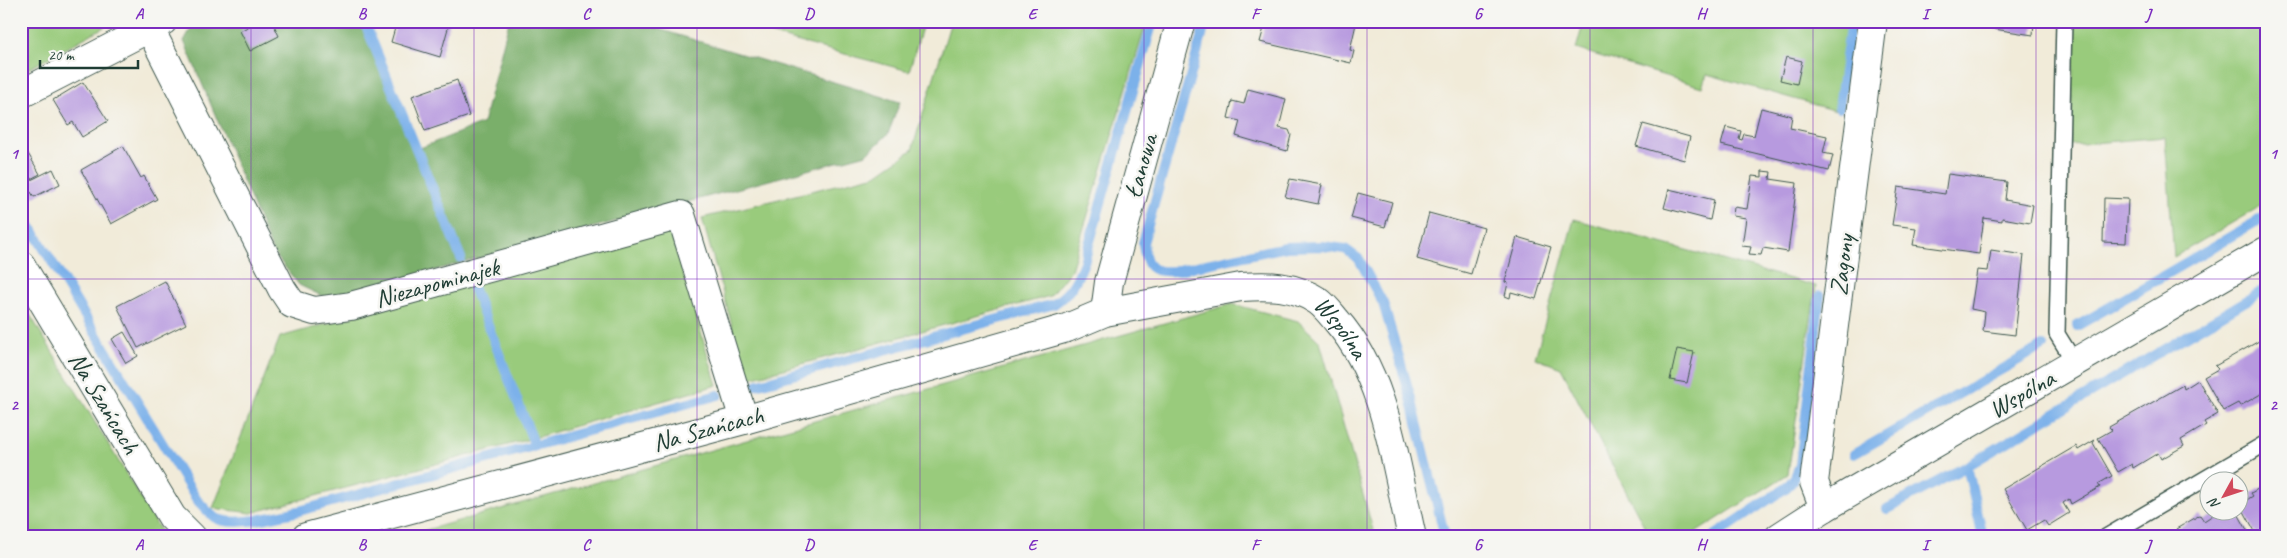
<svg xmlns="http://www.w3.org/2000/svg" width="2287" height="558" viewBox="0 0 2287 558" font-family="Caveat,sans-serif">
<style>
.green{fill:#99cb7b;stroke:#5c8458}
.forest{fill:#7aaf6b;stroke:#4c7650}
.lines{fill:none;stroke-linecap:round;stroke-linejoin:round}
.stream{stroke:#7bb1ea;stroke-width:10}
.building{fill:#b79adf}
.service-casing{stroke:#3e574d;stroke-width:18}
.minor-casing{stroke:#3e574d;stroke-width:30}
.tertiary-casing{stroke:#3e574d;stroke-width:30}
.service{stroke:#fff;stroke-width:15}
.minor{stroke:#fff;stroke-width:28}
.tertiary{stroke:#fff;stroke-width:28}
.grid{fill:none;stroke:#7b2cbf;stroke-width:1;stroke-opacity:0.55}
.labels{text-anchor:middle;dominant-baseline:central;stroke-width:5;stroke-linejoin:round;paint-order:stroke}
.street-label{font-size:25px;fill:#1f3d34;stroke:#f6f6f2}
.neatline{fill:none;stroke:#7b2cbf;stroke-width:2}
.grid-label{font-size:16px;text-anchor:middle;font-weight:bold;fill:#7b2cbf}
</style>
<rect width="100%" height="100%" fill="#f6f6f2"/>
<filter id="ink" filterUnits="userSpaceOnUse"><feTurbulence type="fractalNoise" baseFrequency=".02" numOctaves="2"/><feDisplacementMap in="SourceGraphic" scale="10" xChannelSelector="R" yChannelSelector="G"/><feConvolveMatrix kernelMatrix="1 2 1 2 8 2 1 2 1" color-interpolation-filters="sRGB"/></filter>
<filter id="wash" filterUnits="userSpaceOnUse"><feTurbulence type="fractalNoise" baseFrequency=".0096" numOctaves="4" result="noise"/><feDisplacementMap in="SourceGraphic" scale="20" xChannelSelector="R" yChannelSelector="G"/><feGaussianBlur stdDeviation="1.12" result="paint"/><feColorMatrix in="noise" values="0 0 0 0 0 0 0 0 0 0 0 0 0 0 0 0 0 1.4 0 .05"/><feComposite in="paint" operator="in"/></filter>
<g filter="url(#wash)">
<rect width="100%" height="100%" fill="#f1ebd9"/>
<path class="green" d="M21,21H115L21,73Z
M720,21H924L909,71Z
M951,21H1147L1071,270L1050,296L747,379L702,218L876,175L912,150Z
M1584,21H1847L1836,111L1707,74L1702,87L1576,49Z
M2075,21H2266V203L2174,257L2165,137L2070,145Z
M1574,219L1816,286L1788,474L1689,537H1650L1561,368L1535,358Z
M669,228L717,385L534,438L251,513L213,508L280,337Z
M21,300L162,533L169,537H21Z
M1232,304L1298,321L1320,342L1375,537H401Z"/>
<path class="forest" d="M199,21H362L415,150L483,123L509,21H632L900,102L888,134L867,154L471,260L330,300L299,285L273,252L184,41L194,23Z"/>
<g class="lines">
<path class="stream" d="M364,21L461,258
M1206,21L1143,243C1146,267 1150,273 1174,271L1286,247L1323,246L1345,249L1359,259L1383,303L1412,402L1445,537
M1839,108L1851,21
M21,211L197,500C203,506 208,512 214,517C232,529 279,515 299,511L718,395
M473,287L535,446
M2077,326L2266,216
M752,386L1054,304C1072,291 1076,282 1084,262L1153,21
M1854,454L2043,346
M1887,509L1967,466
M1713,537L1787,487L1795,477L1800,465L1820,296
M1983,537L1967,466L2266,289"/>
</g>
<g id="blocks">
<path class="building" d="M259,21H272L279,36L250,51L240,31Z
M397,21H450L440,57L391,42Z
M1252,21H1299L1321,27L1323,21H1343L1356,24L1350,50L1354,51L1351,63L1260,42L1264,28L1251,25Z
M1995,21H2034L2033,35L1994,29Z
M1786,57L1802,61L1797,84L1780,80Z
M457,80L469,116L425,131L412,96Z
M83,82L108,121L82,137L73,122L68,125L53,100Z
M1248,89L1286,99L1279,128L1289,130L1291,135L1287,151L1236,136L1240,121L1228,118L1232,101L1244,104Z
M1761,108L1792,116L1790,128L1827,136L1823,153L1833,155L1829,171L1721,145L1726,127L1741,131L1739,139L1742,140L1744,134L1754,136Z
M1643,124L1690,137L1684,160L1636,146Z
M23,145L40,174L21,184V146Z
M123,146L141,178L144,176L157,199L111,224L81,170Z
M53,169L60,184L34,197L31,192L24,196L21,185Z
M1762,171L1771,172L1770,179L1797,183L1788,252L1763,248L1761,255L1749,254L1751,247L1742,246L1746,218L1733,216L1734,207L1747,209L1752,176L1762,177Z
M1948,174L2007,182L2005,200L2033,205L2030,223L2002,218V221L1984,218L1979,254L1913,245L1916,228L1892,225L1898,187L1945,194Z
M1290,179L1322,185L1318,204L1285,197Z
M1669,189L1714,200L1710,220L1664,208Z
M1358,193L1392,202L1385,227L1351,218Z
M2104,198L2128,199L2126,243L2103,242Z
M1429,213L1484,228L1471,274L1417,259Z
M1517,237L1551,247L1536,299L1511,292L1510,298L1505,296L1508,283L1505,282Z
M1991,250L2024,255L2015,335L1983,331L1985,312L1971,309L1977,270L1988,271Z
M165,281L186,324L138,348L117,306Z
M124,332L138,356L126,363L112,339Z
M2266,337V391L2240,406L2238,403L2223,411L2204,377L2218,369L2215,366Z
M1677,349L1694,352L1687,383L1670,380Z
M2198,380L2218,414L2204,422L2206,425L2181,440L2184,446L2161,459L2158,453L2133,468L2132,464L2118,472L2098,438L2112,430L2109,427L2183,385L2184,389Z
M2095,440L2093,443L2112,476L2098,484L2100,487L2071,504L2069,499L2063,503L2069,513L2048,526L2044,520L2027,530L2003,489L2076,446L2078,450Z
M2266,484V534L2258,537L2240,504L2253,496L2251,493Z
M2228,510H2236L2251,537H2181L2176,529L2200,515L2204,521L2219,511L2220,515Z"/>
</g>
</g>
<g filter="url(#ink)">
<use href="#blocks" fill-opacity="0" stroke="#3e574d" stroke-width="1"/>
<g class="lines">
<g class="service-casing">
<path id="service" d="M2064,21L2057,334L2075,363
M2106,537L2266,443"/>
</g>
<g class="minor-casing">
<path id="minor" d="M146,21L282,289L292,304L314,311L351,306L681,215L744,420
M21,94L163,21
M1824,508L1814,482L1873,21"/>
</g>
<g class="tertiary-casing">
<g id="tertiary">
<path d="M21,265L172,517L192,537"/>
<path d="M1105,312L1109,282L1181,21"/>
<path id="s1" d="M306,537L744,420L1067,328L1105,312L1241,287C1268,285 1294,285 1318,301C1325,306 1331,314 1336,320C1387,378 1395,464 1412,537"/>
<path d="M1779,537L1824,508L2266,251"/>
</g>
</g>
<use href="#service" class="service"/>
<use href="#minor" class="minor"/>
<use href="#tertiary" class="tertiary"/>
</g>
</g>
<path class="grid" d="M251,21V537M474,21V537M697,21V537M920,21V537M1144,21V537M1367,21V537M1590,21V537M1813,21V537M2036,21V537M21,279H2266"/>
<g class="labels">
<g class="street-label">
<text transform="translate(1141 166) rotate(-74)">Łanowa</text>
<text transform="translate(1842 265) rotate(-83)">Zagony</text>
<text transform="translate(437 283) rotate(-15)">Niezapominajek</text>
<text stroke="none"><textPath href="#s1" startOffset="1084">Wspólna</textPath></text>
<text transform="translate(2022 394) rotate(-30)">Wspólna</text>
<text transform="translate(104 403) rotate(59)">Na Szańcach</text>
<text transform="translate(708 429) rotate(-15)">Na Szańcach</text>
</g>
</g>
<rect width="2287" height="558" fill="none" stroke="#f6f6f2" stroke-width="55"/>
<g transform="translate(2224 496) rotate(230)"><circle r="24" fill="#f6f6f2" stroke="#a0aca6"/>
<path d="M0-4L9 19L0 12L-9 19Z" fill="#d1495b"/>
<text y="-8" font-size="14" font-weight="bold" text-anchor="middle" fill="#1f3d34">N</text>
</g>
<path d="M40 60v8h98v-8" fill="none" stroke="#1f3d34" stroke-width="2.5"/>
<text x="48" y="60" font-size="15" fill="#1f3d34" stroke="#f6f6f2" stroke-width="4" paint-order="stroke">20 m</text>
<rect x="28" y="28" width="2232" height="502" class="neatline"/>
<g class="grid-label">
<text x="139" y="19">A</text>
<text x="362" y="19">B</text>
<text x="586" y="19">C</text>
<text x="809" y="19">D</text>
<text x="1032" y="19">E</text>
<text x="1255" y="19">F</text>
<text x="1478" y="19">G</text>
<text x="1701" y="19">H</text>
<text x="1925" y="19">I</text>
<text x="2148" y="19">J</text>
<text x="14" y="159">1</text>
<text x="2273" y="159">1</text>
<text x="14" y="410">2</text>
<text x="2273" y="410">2</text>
<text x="139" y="550">A</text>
<text x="362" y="550">B</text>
<text x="586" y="550">C</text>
<text x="809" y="550">D</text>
<text x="1032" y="550">E</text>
<text x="1255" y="550">F</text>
<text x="1478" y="550">G</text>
<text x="1701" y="550">H</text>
<text x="1925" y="550">I</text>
<text x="2148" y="550">J</text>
</g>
</svg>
